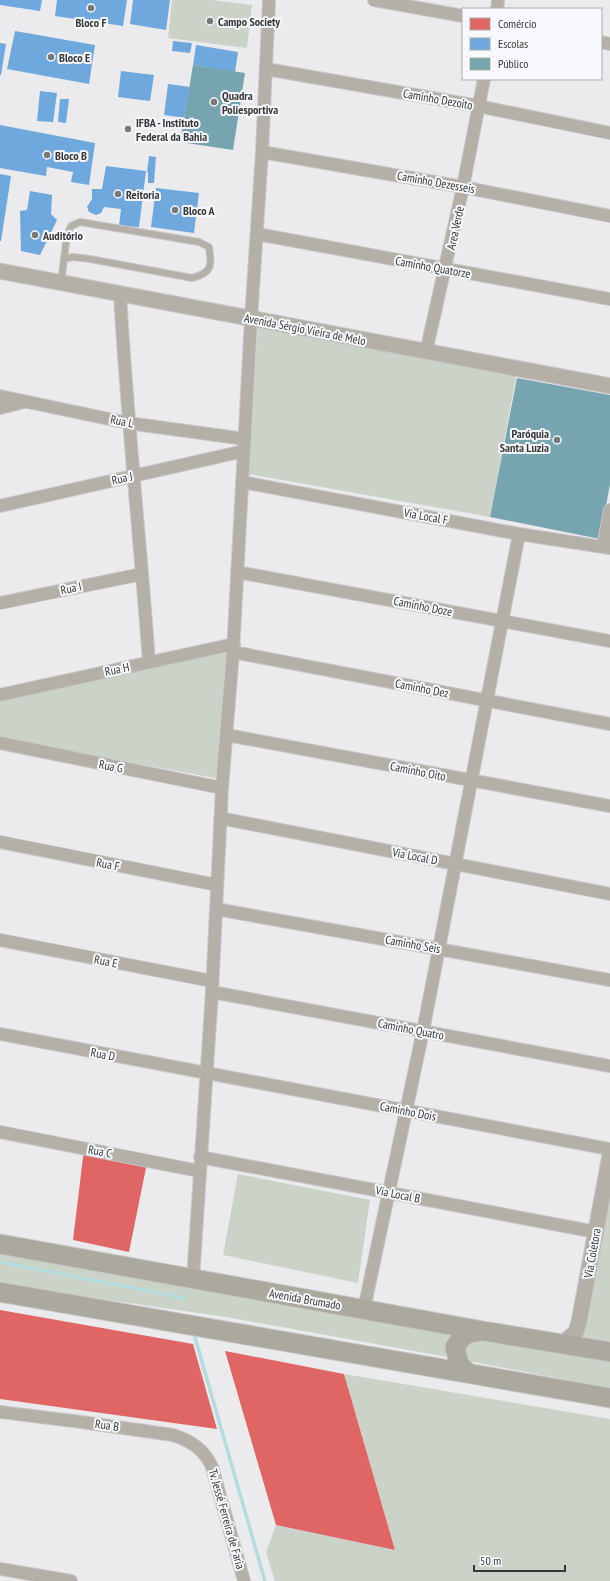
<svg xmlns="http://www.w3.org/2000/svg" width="610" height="1581" viewBox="0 0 610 1581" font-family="'PT Sans Narrow',sans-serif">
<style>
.green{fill:#cbd3c8}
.shops{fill:#e06666}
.schools{fill:#6fa8dc}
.public{fill:#76a5af}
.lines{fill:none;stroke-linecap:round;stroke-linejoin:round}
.stream{stroke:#b6dbdc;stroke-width:3.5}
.service-casing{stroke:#c7c7c9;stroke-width:8}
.minor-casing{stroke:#c7c7c9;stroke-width:14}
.tertiary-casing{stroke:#c7c7c9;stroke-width:17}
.primary-casing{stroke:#c7c7c9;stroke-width:21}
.service{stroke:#b4b0a8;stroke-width:6}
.minor{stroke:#b4b0a8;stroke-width:12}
.tertiary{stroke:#b4b0a8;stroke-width:15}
.primary{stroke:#aba89d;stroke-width:19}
.poi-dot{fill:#767778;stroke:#f7f8fb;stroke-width:1.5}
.labels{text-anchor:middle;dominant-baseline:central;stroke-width:4;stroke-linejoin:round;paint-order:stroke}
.poi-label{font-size:12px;font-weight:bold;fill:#373839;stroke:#f7f8fb;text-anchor:start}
.street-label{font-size:12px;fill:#373839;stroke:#f7f8fb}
</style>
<rect width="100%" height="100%" fill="#ebebed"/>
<path class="green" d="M172,0H212L252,5L247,48L168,38Z
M258,322L517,372L490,517L249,474Z
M230,648L220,779L0,738V699Z
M238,1174L370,1200L358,1283L223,1255Z
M610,1191V1345L573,1338Z
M0,1247L455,1329C448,1338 445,1345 447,1357L226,1317L31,1289L0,1283Z
M467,1338L610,1356V1388L468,1361L463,1341Z
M344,1374L610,1419V1581H275L266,1552L276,1525L395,1550Z"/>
<path class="shops" d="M84,1149L147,1163L129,1252L73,1240Z
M0,1310L193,1344L217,1429L0,1399Z
M225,1351L344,1374L395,1550L276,1525Z"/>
<path class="schools" d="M0,0H42L40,11L0,5Z
M57,0H127L123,26L55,16Z
M133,0H170L166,30L130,24Z
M15,31L95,45L89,84L7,69Z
M173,41L192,43L190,53L172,51Z
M0,43L6,44L1,75H0Z
M196,45L238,52L235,72L193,65Z
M121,71L154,75L150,101L118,97Z
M168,84L190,87L184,118L164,115Z
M40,91L57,93L53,122L37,121Z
M60,99H69L66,123L58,122Z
M0,125L95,143L89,185L71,182L73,172L47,167L46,176L0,168Z
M149,156L156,157L154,183H148V172H147Z
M106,166L146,171L139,227L119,226L121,209L104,207L101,213L96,215L89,212L87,207L92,199V189H102Z
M0,174L11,176L1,241H0Z
M156,188L199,193L194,233L151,227Z
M30,191L52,195L51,214L57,220L40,255L21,251L20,211L27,210Z"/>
<path class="public" d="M193,65L245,73L233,150L180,142Z
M517,378L610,395V484L600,539L490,517Z"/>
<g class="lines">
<path class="stream" d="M0,1262L185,1298
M194,1334L265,1581"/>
<g class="service-casing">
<path id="service" d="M61,283L67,235L71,226L80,222L199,242L209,247C212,266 212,273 192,278L90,259L73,257L64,259"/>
</g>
<g class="minor-casing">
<path id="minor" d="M374,0L463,16
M497,9L498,0
M601,42L610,44
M266,69L478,106L610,133
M262,152L463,187L610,216
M257,234L610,299
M120,294C127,417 140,539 149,662
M426,352L463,187L484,79
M0,396L128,423L245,439
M0,408L24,402
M242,482L519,534L610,548
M0,506L244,451
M603,547L610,510
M237,572L610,641
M0,603L142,574
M233,652L610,724
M0,695L234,644
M227,735L610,806
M0,743L222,788
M220,818L610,894
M0,842L217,885
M216,909L610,980
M0,940L212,981
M212,992L610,1066
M0,1034L610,1149
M0,1132L199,1171
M200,1157L596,1232
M193,1279L212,992L222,788L233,652L251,319L262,152L269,0
M364,1309L423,1031L519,534
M0,1412L81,1422L173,1435C191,1441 204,1449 212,1467L244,1581
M0,1569L71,1581"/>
</g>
<g class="tertiary-casing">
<path id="tertiary" d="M0,271L610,386
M561,1345L576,1332L579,1322L610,1155"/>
</g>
<g class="primary-casing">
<path id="primary" d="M0,1244L483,1331L610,1352
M0,1292L610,1398
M467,1372L459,1364L455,1347C463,1334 467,1333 481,1331"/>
</g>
<use href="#service" class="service"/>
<use href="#minor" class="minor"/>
<use href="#tertiary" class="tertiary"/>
<use href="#primary" class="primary"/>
</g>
<g class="poi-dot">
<circle cx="91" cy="8" r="4"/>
<circle cx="210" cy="21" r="4"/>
<circle cx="51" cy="57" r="4"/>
<circle cx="214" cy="102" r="4"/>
<circle cx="128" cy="129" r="4"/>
<circle cx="47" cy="155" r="4"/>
<circle cx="118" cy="194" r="4"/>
<circle cx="175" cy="210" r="4"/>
<circle cx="35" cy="235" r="4"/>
<circle cx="557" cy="440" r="4"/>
</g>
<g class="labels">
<g class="poi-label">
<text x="218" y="21">Campo Society</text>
<text x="91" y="22" text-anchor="middle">Bloco F</text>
<text x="59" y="57">Bloco E</text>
<text x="222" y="95">Quadra<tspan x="222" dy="14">Poliesportiva</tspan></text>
<text x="136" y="122">IFBA - Instituto<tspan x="136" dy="14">Federal da Bahia</tspan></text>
<text x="55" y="155">Bloco B</text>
<text x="126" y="194">Reitoria</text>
<text x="183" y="210">Bloco A</text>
<text x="43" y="235">Auditório</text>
<text x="549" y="433" text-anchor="end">Paróquia<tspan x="549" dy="14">Santa Luzia</tspan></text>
</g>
<g class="street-label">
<text transform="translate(438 99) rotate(10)">Caminho Dezoito</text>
<text transform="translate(436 182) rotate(10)">Caminho Dezesseis</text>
<text transform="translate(455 228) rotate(-78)">Area Verde</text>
<text transform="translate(433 267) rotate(10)">Caminho Quatorze</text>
<text transform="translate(305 329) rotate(11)">Avenida Sérgio Vieira de Melo</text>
<text transform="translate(122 421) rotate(11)">Rua L</text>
<text transform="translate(122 478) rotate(-13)">Rua J</text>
<text transform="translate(426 516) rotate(10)">Via Local F</text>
<text transform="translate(71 588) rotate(-12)">Rua I</text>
<text transform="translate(423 606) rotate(11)">Caminho Doze</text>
<text transform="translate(117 669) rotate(-12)">Rua H</text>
<text transform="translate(422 688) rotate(11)">Caminho Dez</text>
<text transform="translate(111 766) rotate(11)">Rua G</text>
<text transform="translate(418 771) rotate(11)">Caminho Oito</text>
<text transform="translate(415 856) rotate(11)">Via Local D</text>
<text transform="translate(108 864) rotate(11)">Rua F</text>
<text transform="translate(413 944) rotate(10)">Caminho Seis</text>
<text transform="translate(106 961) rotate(11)">Rua E</text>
<text transform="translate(411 1029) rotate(11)">Caminho Quatro</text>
<text transform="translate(103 1054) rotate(11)">Rua D</text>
<text transform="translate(408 1111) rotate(11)">Caminho Dois</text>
<text transform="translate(100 1151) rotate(11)">Rua C</text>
<text transform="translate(398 1194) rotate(11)">Via Local B</text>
<text transform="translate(592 1253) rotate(-80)">Via Coletora</text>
<text transform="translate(305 1299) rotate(10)">Avenida Brumado</text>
<text transform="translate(107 1425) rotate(8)">Rua B</text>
<text transform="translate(227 1519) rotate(74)">Tv. Jessé Ferreira de Faria</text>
</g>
</g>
<rect x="462" y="8" width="140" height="72" fill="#f7f8fb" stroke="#aaabad"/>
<rect x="470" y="18" width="20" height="12" fill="#e06666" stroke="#aaabad"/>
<text x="498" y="28" font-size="12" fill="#373839">Comércio</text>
<rect x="470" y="38" width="20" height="12" fill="#6fa8dc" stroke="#aaabad"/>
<text x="498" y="48" font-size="12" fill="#373839">Escolas</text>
<rect x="470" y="58" width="20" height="12" fill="#76a5af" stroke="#aaabad"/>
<text x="498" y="68" font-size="12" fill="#373839">Público</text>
<path d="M474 1565v6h91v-6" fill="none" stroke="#373839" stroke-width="2"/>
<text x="480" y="1565" font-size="12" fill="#373839" stroke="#f7f8fb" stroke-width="3" paint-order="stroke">50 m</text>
</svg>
